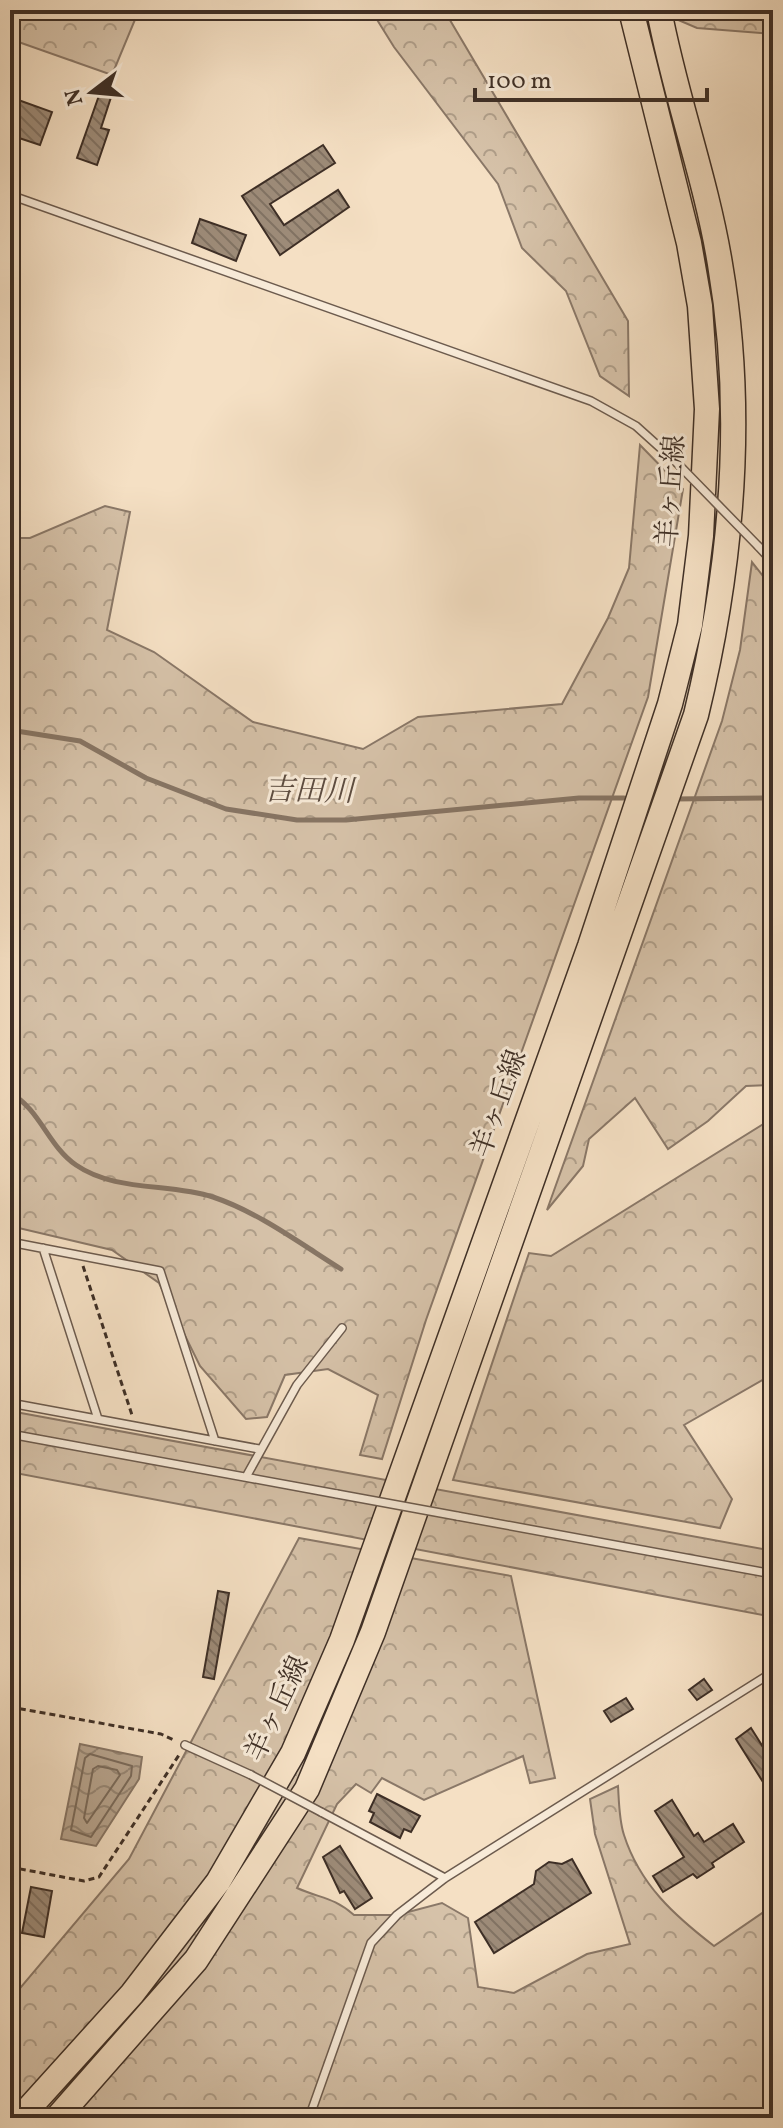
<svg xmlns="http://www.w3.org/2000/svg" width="783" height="2128" viewBox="0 0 783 2128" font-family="Vollkorn,'Noto Serif JP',serif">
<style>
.forest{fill:url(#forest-crowns);stroke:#8a7868;stroke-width:2}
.water{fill:url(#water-waves);stroke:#877564;stroke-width:2}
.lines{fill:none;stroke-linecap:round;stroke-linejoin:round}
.shore{stroke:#7a6a5a;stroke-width:2}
.stream{stroke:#877564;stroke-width:5}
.building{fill:url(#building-back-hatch);stroke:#3e2f26;stroke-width:2}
.lane-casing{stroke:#6c5b4e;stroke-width:10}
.primary-casing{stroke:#3e2f26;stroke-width:27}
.path{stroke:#3e2f26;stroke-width:3;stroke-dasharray:6 4;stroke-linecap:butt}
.lane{stroke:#f8ebd9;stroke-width:7}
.primary{stroke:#f5e0c4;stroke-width:24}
.lane-bridge-casing{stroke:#6c5b4e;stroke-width:10;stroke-linecap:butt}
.lane-bridge{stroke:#f8ebd9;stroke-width:7}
.labels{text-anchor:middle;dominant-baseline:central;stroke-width:6;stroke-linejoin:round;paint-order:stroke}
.street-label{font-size:28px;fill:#3e2f26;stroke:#f8ebd9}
.water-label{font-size:30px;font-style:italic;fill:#5c4c40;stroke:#f8ebd9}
</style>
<defs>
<pattern id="forest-crowns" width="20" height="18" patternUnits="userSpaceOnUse" patternTransform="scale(2)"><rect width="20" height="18" fill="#d6c2a9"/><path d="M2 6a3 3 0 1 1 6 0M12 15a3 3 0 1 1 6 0" fill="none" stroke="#af9e89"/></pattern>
<pattern id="water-waves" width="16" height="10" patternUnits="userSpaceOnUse" patternTransform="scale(2)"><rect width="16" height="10" fill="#b7a48e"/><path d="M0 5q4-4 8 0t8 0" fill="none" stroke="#968674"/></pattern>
<pattern id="building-back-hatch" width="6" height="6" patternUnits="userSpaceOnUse" patternTransform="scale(2)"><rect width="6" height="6" fill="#9d8b78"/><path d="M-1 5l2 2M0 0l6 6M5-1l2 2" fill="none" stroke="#817262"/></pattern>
</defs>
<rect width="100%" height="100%" fill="#f5e0c4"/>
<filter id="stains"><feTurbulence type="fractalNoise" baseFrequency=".0025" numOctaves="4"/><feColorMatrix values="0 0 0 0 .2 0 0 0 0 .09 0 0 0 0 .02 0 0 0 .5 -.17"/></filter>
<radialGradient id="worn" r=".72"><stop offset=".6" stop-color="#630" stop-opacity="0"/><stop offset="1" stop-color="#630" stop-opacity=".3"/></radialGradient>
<path class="forest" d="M10,10H139L112,75L10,39Z
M371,10H444L628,321L629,396L600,376L566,291L522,248L498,184L394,47Z
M655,10H773V34L697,28Z
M640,445L683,489L648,697L426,1320L382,1459L360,1455L378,1395L328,1369L285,1375L267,1417L246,1419L200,1366L159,1283L112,1250L10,1226V538H30L105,506L130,512L107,630L154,652L253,722L363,749L418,717L562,704L608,618L629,568Z
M752,562L773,589V1085L746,1086L708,1121L668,1149L635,1098L589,1139L583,1166L547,1210L722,721L740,650Z
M773,1118V1374L684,1425L732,1499L720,1528L453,1480L529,1253L551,1256Z
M10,1411L773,1551V1617L10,1472Z
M299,1538L511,1576L555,1778L530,1783L523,1756L424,1800L382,1778L371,1793L356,1784L337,1804L297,1888C322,1899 333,1897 354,1915H397L442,1903L468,1918L478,1987L514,1993L587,1954L630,1944L595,1834L590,1799L618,1786C619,1801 619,1820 624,1835C640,1885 675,1916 714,1946L768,1909L773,1881V2118H10V2000L129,1859Z"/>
<path class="water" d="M80,1744L142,1757L139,1779L96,1846L61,1839Z"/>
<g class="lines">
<path class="shore" d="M90,1754L132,1766L131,1776L91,1837L71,1830L85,1758Z
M98,1766L117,1770L120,1775L87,1823L84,1818L93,1769Z"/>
<path class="stream" d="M10,730L80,741L146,778L226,809L297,820H346L579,798H624
M674,799L773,798
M10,1093C40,1109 48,1146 76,1165C115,1192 169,1183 213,1197C258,1212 301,1244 341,1269
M10,2097L14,2098
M72,2113L94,2118"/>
</g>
<path class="building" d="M102,87L113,91L101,128L109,130L97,165L77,158Z
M10,97L52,112L40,145L10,135Z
M323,145L335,163L270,204L284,225L338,190L349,207L280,255L242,196Z
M200,219L246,235L236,261L192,243Z
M218,1591L229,1593L214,1679L203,1677Z
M704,1679L712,1690L697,1700L689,1690Z
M626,1698L633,1709L611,1722L604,1711Z
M751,1728L773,1763V1798L736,1739Z
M377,1794L420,1816L411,1832L404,1829L400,1838L370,1822L374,1813L369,1811Z
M672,1800L694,1836L698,1833L704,1842L733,1824L744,1842L712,1863L714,1867L697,1878L693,1874L663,1892L653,1876L684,1857L655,1811Z
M340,1846L372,1898L355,1909L344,1891L340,1893L323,1857Z
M572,1859L591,1893L494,1953L475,1922L534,1884L536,1871L549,1862L562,1864Z
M31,1887L52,1891L44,1937L22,1933Z"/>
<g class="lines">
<g class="lane-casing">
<path id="lane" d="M10,195L591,401L636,426L676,462
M758,546L773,562
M10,1242L160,1271L215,1441
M43,1248L98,1419
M10,1403L259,1449
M10,1434L337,1494
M246,1477L297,1385L342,1328
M457,1516L773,1574
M185,1745L251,1775
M321,1812L445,1878
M309,2118L371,1943L397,1915L445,1878L773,1672"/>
</g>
<g class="primary-casing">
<path id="primary" d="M20,2118L132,1994L218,1882L293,1753L342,1640L590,946L670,704L690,625L701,536L707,409L700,306L689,243L631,10
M57,2118L196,1960L307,1789L373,1632L696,715C732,567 746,416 720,264C706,178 675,96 659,10"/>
</g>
<path class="path" d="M83,1266L132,1415
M10,1707L161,1734L174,1740
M10,1867L84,1881L99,1877L179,1755"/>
<use href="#lane" class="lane"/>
<use href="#primary" class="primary"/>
<g class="lane-bridge-casing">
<path id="lane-bridge" d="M676,462L758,546
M337,1494L457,1516
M251,1775L321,1812"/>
</g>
<use href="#lane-bridge" class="lane-bridge"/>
</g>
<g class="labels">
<g class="street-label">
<text transform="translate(672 491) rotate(-86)">羊ヶ丘線</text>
<text transform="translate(500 1104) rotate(-70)">羊ヶ丘線</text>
<text transform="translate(278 1709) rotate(-65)">羊ヶ丘線</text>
</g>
<g class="water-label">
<text transform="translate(309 792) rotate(1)">吉田川</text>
</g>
</g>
<rect width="783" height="2128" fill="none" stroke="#f5e0c4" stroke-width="40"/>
<rect x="12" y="12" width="759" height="2104" fill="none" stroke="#3e2f26" stroke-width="4"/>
<rect x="20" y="20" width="743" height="2088" fill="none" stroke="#3e2f26" stroke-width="2"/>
<g transform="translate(92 92) rotate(254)" stroke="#f8ebd9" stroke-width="6" paint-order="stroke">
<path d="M0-6L14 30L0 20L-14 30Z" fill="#3e2f26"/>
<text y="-12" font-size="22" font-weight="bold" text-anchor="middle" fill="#3e2f26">N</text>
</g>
<path d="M475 88v12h232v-12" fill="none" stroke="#3e2f26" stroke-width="4"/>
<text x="487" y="88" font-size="24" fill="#3e2f26" stroke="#f8ebd9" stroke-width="6" paint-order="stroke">100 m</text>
<rect width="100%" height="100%" filter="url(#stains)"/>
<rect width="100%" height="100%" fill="url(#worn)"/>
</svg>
